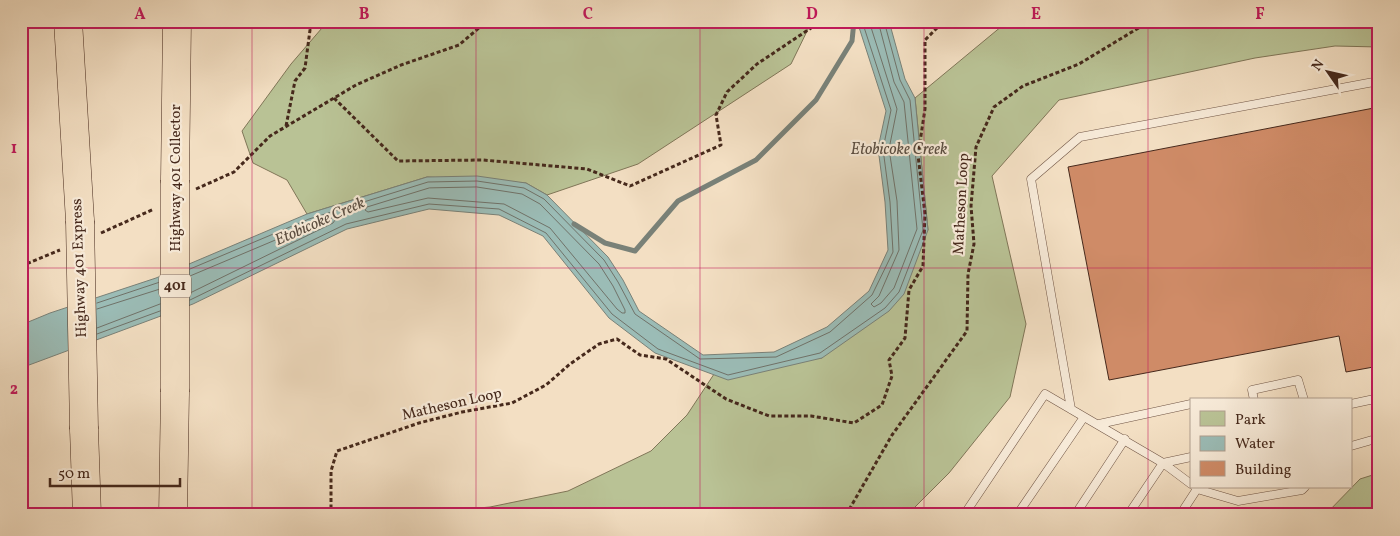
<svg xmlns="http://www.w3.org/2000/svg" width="1400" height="536" viewBox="0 0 1400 536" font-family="Vollkorn,serif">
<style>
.green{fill:#b9c295;stroke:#807658}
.water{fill:#9bbcb6;stroke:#798178}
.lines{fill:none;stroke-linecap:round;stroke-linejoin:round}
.shore{stroke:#707269;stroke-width:1}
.stream{stroke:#798178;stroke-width:5}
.building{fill:#cf8b67;stroke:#46291c}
.service-casing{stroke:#715646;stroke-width:9}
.motorway-casing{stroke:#46291c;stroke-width:29}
.path{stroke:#46291c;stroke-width:3;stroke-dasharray:4 2.5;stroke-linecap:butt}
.service{stroke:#f7ead8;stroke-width:8}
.motorway{stroke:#f3dfc3;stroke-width:28}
.motorway-bridge-casing{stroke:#46291c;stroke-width:29;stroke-linecap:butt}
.motorway-bridge{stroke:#f3dfc3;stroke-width:28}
.grid{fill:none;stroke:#c2185b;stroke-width:1;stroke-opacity:0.55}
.labels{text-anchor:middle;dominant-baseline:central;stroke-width:4.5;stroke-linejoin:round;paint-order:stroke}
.shield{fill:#f7ead8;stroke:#7b6354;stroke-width:1}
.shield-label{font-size:14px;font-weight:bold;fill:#46291c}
.street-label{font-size:15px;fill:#46291c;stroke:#f7ead8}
.water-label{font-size:16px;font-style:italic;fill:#5b4e42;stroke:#f7ead8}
.neatline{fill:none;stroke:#c2185b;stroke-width:2}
.grid-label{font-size:16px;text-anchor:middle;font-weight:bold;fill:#c2185b}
</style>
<rect width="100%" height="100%" fill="#f3dfc3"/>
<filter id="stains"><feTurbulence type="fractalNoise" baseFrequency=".004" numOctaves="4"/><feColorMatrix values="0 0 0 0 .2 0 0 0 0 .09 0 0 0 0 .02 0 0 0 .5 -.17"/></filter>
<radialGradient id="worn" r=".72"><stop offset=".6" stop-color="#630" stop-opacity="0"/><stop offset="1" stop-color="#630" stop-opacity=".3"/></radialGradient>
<path class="green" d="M328,21H812L791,64L638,164L547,195L526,183L427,177L307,214L287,180L253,163L242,131L291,64Z
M1008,21H1379V47L1335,46L1255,58L1059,100L992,176L1026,324L1010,397L949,473L907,515H400L490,507L568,491L651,451L687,415L722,362L822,358L928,230L915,98Z
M1379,473V515H1325L1360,479Z"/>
<path class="water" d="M857,21H889L905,79L915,98L928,230L904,294L889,311L822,358L728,380L655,353L609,318L543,236L499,215L429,209L347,229L193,304L21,368V325L50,313L156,278L307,214L427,177L477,176L526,183L547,195L608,257L623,280L639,311L703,355L774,352L827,327L869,291L888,250L885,202L878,148L886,111Z"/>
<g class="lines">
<path class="shore" d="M869,21L897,109L889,149L897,201L899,250L879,296L871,304L874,307L881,303L894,288L917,229L904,102L894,82L878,21
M477,187L522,194L540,204L599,264L613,286L625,310V313H622L617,309L550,228L504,204L428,198L368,212L365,210L367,207L429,188Z
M190,269L309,219L428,182L477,181L524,188L544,199L604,260L618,282L635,314L700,359L776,357L830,332L872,295L893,252L890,202L883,149L891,110L862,21
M190,276L311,225L332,218L335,220L333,223L190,293
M190,300L346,224L429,204L499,209L546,233L612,314L658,349L728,375L820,353L885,308L899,292L923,230L910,100L900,80L884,21
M97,303L160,282
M97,309L160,289
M97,328L160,304
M97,334L160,311"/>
<path class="stream" d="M574,224L605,243L635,251L678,201L756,160L816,100L852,41L854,21"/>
</g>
<path class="building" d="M1379,107V366L1346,372L1339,336L1109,380L1068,167Z"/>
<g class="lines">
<g class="service-casing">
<path id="service" d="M1254,400L1252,390L1298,380L1304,400
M1351,404L1379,398
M1071,409L1031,179L1080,137L1379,81
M1099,424L1191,404
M1351,446L1379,438
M1197,489L1238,501L1302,490L1305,487
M964,515L1045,394L1163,463L1191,484
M1017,515L1084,417
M1075,515L1125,439
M1128,515L1163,463L1191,457
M1180,515L1197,489L1195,487"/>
</g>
<g class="motorway-casing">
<path id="motorway" d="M68,21L80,221
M175,180L177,21
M84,429L87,515
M173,515L175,392"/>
</g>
<path class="path" d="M334,98L398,161L483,160L587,169L630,186L721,145L716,115L727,92L757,64L811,28L810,21
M286,126L295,81L305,68L310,30L308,21
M196,189L234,172L270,136L356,85L401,65L459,45L487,21
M101,233L154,209
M21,266L60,250
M331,515V471L337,451L419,423L462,412L512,403L546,385L570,364L599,344L617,339L640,355L666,359L726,399L769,416H811L854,423L882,405L892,376L889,360L905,338L909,290L923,266L925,214L918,155L925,109V40L944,21
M846,515L892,435L967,331L968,274L974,244L971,206L976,147L994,107L1023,86L1079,64L1145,24L1157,21"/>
<use href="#service" class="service"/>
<use href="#motorway" class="motorway"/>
<g class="motorway-bridge-casing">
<path id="motorway-bridge" d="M175,180V392
M80,221L84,429"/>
</g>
<use href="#motorway-bridge" class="motorway-bridge"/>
</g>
<path class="grid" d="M252,21V515M476,21V515M700,21V515M924,21V515M1148,21V515M21,268H1379"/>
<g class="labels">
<rect class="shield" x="159" y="274.5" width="32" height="23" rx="4"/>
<g class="shield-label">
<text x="175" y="286">401</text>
</g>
<g class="street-label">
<text transform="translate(176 178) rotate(-90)">Highway 401 Collector</text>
<text transform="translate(962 204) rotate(-87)">Matheson Loop</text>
<text transform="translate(80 268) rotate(-92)">Highway 401 Express</text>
<text transform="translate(452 405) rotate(-13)">Matheson Loop</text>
</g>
<g class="water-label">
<text x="899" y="150">Etobicoke Creek</text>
<text transform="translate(320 222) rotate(-24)">Etobicoke Creek</text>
</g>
</g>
<rect width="1400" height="536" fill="none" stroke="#f3dfc3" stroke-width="55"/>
<rect x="1190" y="398" width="162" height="90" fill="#f7ead8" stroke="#b09d8d"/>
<rect x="1200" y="411" width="25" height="15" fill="#b9c295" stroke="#b09d8d"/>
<text x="1235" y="424" font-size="15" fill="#46291c">Park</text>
<rect x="1200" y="436" width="25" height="15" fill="#9bbcb6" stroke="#b09d8d"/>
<text x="1235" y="448" font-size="15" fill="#46291c">Water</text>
<rect x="1200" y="461" width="25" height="15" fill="#cf8b67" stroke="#b09d8d"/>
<text x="1235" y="474" font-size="15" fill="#46291c">Building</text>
<g transform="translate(1328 72) rotate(304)" stroke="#f7ead8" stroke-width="4" paint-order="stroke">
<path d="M0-4L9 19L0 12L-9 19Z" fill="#46291c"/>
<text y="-8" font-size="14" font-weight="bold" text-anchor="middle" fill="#46291c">N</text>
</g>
<path d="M50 478v8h130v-8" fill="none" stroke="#46291c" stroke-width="2.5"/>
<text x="58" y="478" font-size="15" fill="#46291c" stroke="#f7ead8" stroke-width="4" paint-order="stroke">50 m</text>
<rect x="28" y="28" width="1344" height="480" class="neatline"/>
<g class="grid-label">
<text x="140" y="19">A</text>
<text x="364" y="19">B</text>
<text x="588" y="19">C</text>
<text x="812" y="19">D</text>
<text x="1036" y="19">E</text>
<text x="1260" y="19">F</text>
<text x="14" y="153">1</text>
<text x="14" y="394">2</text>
</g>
<rect width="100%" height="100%" filter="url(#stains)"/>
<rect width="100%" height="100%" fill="url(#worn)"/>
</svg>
